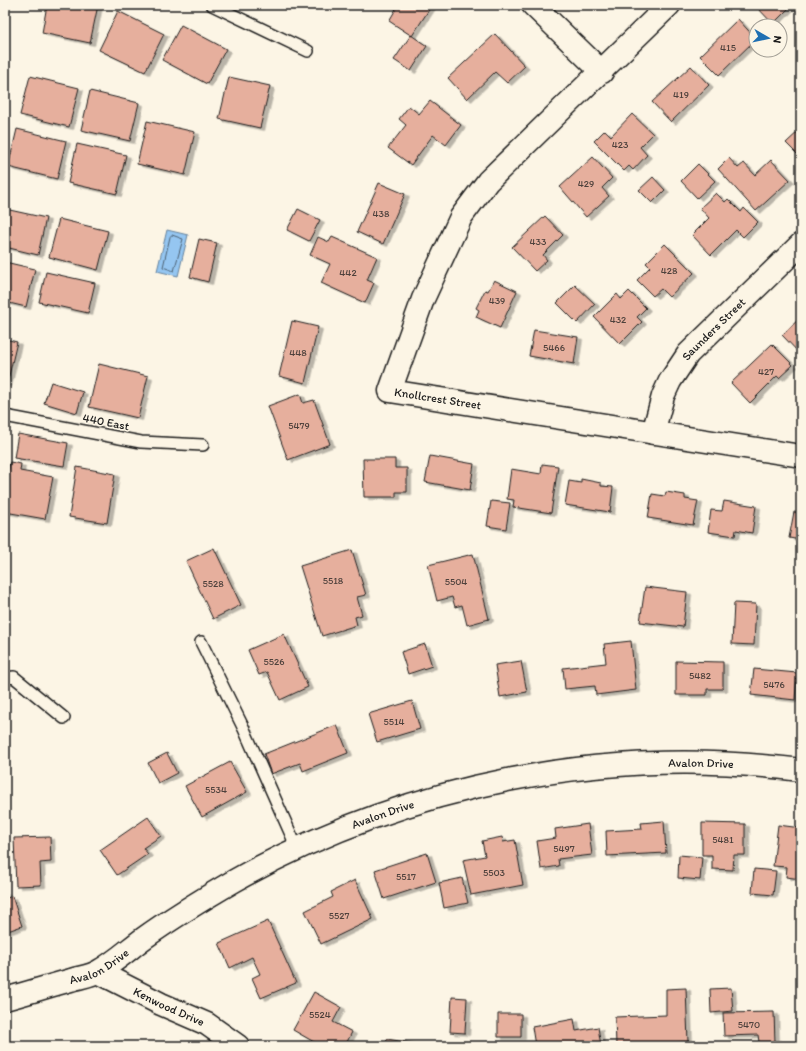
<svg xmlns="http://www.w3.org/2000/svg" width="806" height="1051" viewBox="0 0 806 1051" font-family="Itim,sans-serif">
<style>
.water{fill:#95c6f1;stroke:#65829c}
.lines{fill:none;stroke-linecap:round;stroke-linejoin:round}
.shore{stroke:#4c6071;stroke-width:1}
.building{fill:#e6af9d;stroke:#1c1c1c;filter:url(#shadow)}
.lane-casing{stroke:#1c1c1c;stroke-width:14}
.street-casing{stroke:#1c1c1c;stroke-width:25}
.lane{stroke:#fcf5e5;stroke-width:11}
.street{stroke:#fcf5e5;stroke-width:22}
.labels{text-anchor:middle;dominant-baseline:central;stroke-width:3;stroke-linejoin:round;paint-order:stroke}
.number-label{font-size:10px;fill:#4e413c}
.street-label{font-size:12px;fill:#1c1c1c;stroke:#fcf5e5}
</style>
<defs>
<filter id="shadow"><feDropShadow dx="4.5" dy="2.5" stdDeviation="0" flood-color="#0004"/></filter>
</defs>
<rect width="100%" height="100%" fill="#fcf5e5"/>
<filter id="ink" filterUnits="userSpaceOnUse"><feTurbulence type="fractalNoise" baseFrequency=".025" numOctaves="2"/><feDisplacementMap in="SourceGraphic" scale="8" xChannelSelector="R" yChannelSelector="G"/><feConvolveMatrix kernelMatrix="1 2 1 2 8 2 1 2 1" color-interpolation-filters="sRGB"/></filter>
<g filter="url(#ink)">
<path class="water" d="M167,230L188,235L178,276L157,271Z"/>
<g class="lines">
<path class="shore" d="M172,235L183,239L174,271L163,267L170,237Z"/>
</g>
<path class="building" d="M47,5H98L90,43L42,33Z
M390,5H432L412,36L389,21L396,9Z
M755,5H792L773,24Z
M118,11L164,34L145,72L99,50Z
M738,19L756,39L719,75L700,56Z
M181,25L226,49L207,84L162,60Z
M495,34L525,66L507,83L495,72L467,99L448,78Z
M411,35L427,46L411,71L394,60Z
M691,66L709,85L671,122L652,102Z
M30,76L79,88L69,127L20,115Z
M229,77L270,86L260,128L219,119Z
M90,91L139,103L130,141L81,130Z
M430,101L461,125L446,145L433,135L411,165L388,148L406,125L399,119L409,106L419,114Z
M632,114L653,134L640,147L647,155L633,170L629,166L624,171L594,141L605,130L611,136Z
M147,121L195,132L185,175L137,164Z
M17,129L66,141L57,179L8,167Z
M801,129V158L786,143Z
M77,144L126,155L117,194L68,183Z
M593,157L612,178L602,188L609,196L586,217L560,187Z
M729,158L738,168L744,163L755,175L771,160L790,180L756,211L718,169Z
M698,164L715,181L697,198L681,181Z
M653,177L665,190L652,203L639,190Z
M379,183L405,194L383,244L357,232Z
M716,193L725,202L728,199L741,212L744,208L758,222L743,237L736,230L711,255L692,235L709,218L700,208Z
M5,209L46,218L38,255L5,247Z
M298,209L320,220L309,241L287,230Z
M545,216L563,235L543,255L547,260L535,271L512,247Z
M59,219L108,231L98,270L49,257Z
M318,237L329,242L332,237L377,257L367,280L374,283L365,303L321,283L330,264L310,255Z
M199,239L217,243L208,282L190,277Z
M665,244L694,273L669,297L661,289L653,296L637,280L650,267L646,263Z
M5,262L35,269L26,307L5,302Z
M46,272L95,283L88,313L39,302Z
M494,280L517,291L500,328L476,317L479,310L476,308L485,290L488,291Z
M575,285L595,304L577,323L557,303Z
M629,291L646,308L637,317L642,322L620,344L594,317L617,294L621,299Z
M801,317V355L782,335Z
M292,321L318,327L305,383L279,376Z
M534,330L578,337L574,364L529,356Z
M5,339L17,342L7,384H5Z
M772,344L793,365L779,378L777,376L750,403L731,383Z
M99,364L148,376L138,418L89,407Z
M51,382L83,392L77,413L44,403Z
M300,394L303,403L314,400L330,444L288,460L268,406Z
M18,434L68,443L64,466L14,458Z
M430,456L474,464L470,490L425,482Z
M363,459H395V468H407V492H396V497H364Z
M10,462L21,464L20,471L53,477L45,519L5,512V491Z
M542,464L558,466L551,513L513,507L514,500L507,499L511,469L541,474Z
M77,467L115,474L107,523L69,517Z
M581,479L601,483V486L613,487L610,512L565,505L569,481L581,483Z
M666,492L685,495V499L698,501L693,525L648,518L652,494L665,496Z
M491,501L510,503L506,529L487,526Z
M724,501L756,506L752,533L736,530L735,536L708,532L711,510L722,511Z
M794,512L801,513V540L789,538Z
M214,548L241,605L213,619L186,561Z
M352,550L366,595L357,597L362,615L355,617L357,625L322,636L300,566Z
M473,554L489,619L467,625L462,605L455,607L452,597L437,601L428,565Z
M645,587L687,592L683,627L640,622Z
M734,603L756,604L754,645L732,644Z
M284,634L308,687L280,700L267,672L259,675L248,650Z
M631,641L636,690L596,695L595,686L565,689L563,668L606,663L604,644Z
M425,644L432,666L408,674L401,652Z
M521,661L527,692L500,697L495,665Z
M676,661L723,662V689H707V695H676Z
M754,669L797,673L795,700L751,695Z
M412,701L420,729L377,742L368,714Z
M337,725L348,753L303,771L300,763L271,774L264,754Z
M167,753L177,773L158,783L148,763Z
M230,762L247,792L202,817L185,786Z
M148,817L161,836L143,848L148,854L117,875L100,850Z
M664,821L666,853L607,856L606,831L642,829L641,823Z
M702,823L745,824V855H734L733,870L712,869V855H702Z
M588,824L592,855L558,859L559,866L541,869L537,841L556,838L555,829Z
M778,825L801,828V879L786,877L787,867L773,866Z
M50,837L51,862L40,863L41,885L16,886L14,838Z
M502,837L503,842L515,840L523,885L471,895L463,860L485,856L482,841Z
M427,853L436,882L384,899L375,870Z
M679,855L702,857L700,880L678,878Z
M754,869L776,871L773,895L752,893Z
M462,878L468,903L444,908L439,883Z
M355,880L373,919L321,944L305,911L333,897L331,892Z
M5,891L7,898L12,896L22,926L5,932Z
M268,921L296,983L261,998L252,978L260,974L252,957L230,968L219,943Z
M686,988L688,1042L616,1045L615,1017L666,1015V989Z
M731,988L733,1011L711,1013L710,989Z
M314,992L341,1007L333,1022L352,1032L345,1046H321L293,1030Z
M452,997L467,998L465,1033L450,1032Z
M774,1012L775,1042H759L758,1035L724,1036L723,1013Z
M498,1014H521V1037H498Z
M574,1019L576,1031L598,1027L601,1046H535L532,1027Z
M387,1039L429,1046H386Z
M477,1044H495V1046H477Z"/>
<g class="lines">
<g class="lane-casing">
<path id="lane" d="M212,5L308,51
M5,416L141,442L203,445
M201,642L244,729L297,848
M5,678L14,677L64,718"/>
</g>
<g class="street-casing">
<g id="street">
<path d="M533,5L602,72"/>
<path id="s1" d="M669,5L488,181L461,217L423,299L390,391L801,456"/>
<path id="s2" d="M653,433L663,396L670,381L688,354L801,244"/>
<path id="s3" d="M98,972L161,1004L207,1024L238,1046"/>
<path id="s4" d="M5,999C27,993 49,986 71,980C80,977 91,976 99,971C115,962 129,949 144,938C172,918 203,899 234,881C407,784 604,745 801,770"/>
</g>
</g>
<use href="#lane" class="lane"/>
<use href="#street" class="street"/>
</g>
</g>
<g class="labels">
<g class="number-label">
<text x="728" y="47">415</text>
<text x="681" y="94">419</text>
<text x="620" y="144">423</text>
<text x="586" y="183">429</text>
<text x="381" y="213">438</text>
<text x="538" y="241">433</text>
<text x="669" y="270">428</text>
<text x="348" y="272">442</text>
<text x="497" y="300">439</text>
<text x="618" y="319">432</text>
<text x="554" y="347">5466</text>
<text x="298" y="352">448</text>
<text x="766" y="371">427</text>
<text x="299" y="425">5479</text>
<text x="333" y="580">5518</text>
<text x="456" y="581">5504</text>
<text x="213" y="583">5528</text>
<text x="274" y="661">5526</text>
<text x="700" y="675">5482</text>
<text x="774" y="684">5476</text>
<text x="394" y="721">5514</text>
<text x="216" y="789">5534</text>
<text x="723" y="839">5481</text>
<text x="564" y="848">5497</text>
<text x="494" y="872">5503</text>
<text x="406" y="876">5517</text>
<text x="339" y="915">5527</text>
<text x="320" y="1014">5524</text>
<text x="749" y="1024">5470</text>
</g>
<g class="street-label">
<text stroke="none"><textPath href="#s2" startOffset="123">Saunders Street</textPath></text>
<text stroke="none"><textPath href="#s1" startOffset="534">Knollcrest Street</textPath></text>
<text transform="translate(106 422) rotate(11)">440 East</text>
<text stroke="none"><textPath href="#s4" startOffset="748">Avalon Drive</textPath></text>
<text stroke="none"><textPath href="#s4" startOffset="424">Avalon Drive</textPath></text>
<text stroke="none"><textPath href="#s4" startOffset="100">Avalon Drive</textPath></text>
<text stroke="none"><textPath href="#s3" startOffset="79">Kenwood Drive</textPath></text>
</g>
</g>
<rect width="806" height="1051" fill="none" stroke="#fcf5e5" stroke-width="20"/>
<rect x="10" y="10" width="786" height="1031" fill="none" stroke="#1c1c1c" stroke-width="1.5" filter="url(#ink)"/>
<g transform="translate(768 38) rotate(99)"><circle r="19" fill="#fcf5e5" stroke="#a29e95"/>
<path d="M0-3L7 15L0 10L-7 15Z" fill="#1f6fb2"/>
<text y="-6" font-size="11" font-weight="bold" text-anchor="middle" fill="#1c1c1c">N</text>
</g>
</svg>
